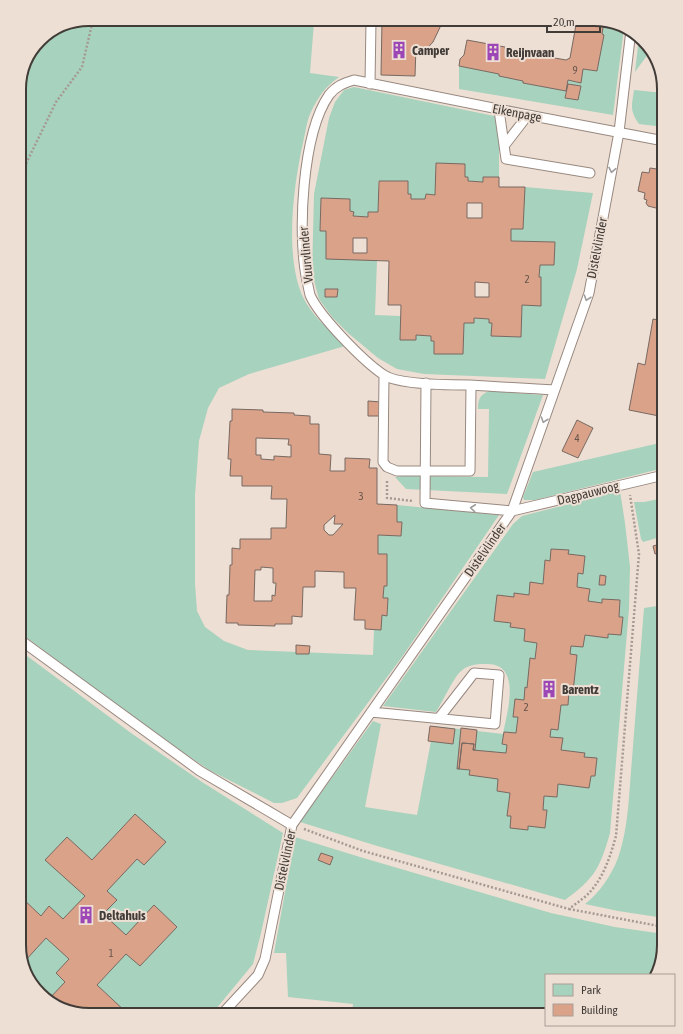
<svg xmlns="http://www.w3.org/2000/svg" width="683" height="1034" viewBox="0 0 683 1034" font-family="'Asap Condensed',sans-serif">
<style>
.green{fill:#a7d2bd}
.building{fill:#d9a289;stroke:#786962;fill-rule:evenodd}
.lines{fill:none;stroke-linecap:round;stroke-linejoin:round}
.lane-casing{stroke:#988980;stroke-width:11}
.path{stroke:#a59a92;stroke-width:2.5;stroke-dasharray:2 2;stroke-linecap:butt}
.lane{stroke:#fff;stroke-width:9}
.oneway{stroke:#a09e9c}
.labels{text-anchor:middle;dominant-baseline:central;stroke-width:4;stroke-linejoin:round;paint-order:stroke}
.number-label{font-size:11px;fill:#68564c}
.poi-label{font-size:13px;font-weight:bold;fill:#423c38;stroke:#eedfd4;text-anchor:start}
.street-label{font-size:13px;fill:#423c38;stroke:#eedfd4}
.rim{fill:none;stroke:#423c38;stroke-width:2}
</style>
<rect width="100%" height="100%" fill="#eedfd4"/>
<path class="green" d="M604,21L624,28L613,115L459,89V66L499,74V76L523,81V83L566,91L565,98L578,100L581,86L568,84V80L581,83L583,69L597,71L604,35L602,34Z
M314,22L310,73L339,77C326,86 318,97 311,112C307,120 306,130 304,138C294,182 284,252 302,295C311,315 329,330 345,346L249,374L219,388L208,408L199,441L195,495V584L197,611L205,627L224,641L248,650L373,655L374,630H381L382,615H387L388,598H383L384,586H387V554H378V535L401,536L402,522H397V505L499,515L402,657L297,798L282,803H274L209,770L142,724L19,632V85L40,39L62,24Z
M639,37L651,50L635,72Z
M354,87L499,117V177H483V182L468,181V177H465L436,163L435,195L426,194L425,199H411V194H408V181H378V212H368V217L353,216V212L350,211V199L321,198L320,230L326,231V259L377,260L375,315L400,316V340H416V335L431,336L434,341V354H463L464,323L474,318L489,319V323H492V336L521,337L522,305H541V277H539L540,265H554L555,242L511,241V229H523L525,187L593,193L577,269L545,379L424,374L397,369L378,358L348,333L332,317L319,299L312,273L314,194L329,118L335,102L344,90Z
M634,90L664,93V127L639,124C629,110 632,105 634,90Z
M489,391L543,395L507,494L406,489L395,477L403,476L488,477L489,409H478C478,399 480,395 489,391Z
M664,442V468L535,500H524L523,497L533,472Z
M620,491L625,523L630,567L629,609L610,833C600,868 595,878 565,900L374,845L300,822L373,721L381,724L365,807L417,815L431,741L433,726L503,734C507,712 523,662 485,664C475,664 467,665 460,672C453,679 442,703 436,712L383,706L513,524L522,516Z
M664,498V536L643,542L641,539L634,502H644Z
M664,605V918L618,911L585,904C599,894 612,874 618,858C629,827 629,791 632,759C636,709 640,658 644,608Z
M19,650L131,733L202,782L283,833L261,933L253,964L211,1015H85L54,1005L28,980L19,945Z
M295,837L360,857L551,913L615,927L664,934V945L656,975H546V1015H352L353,1004L288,997L286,953H274Z"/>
<path class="building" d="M577,19H598L604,21L602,34L604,35L597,71L583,69L581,83L568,80L566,91L523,83V81L499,76V74L459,66L460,59L464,55L467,40L505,47V49L566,60L570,58Z
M382,21H443L433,42L421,55L422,48L416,47L415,76L381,75Z
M568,84L581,86L578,100L565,98Z
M436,163L465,164V177H468V181L483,182V177H499V187H525L523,229H511V241L555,242L554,265H540L539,277H541V306L522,305L521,337L491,336L492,323H489V319L474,318V323H464L463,354H434V341H431V336L416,335V340H400L401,305H388L389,261L326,259V231H320L321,198L350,199V211L354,212L353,216L368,217V212H378L379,181H408V194H411V199H425L426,194L435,195ZM467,203H482V218H467ZM353,238H367V253H353ZM475,282L489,283V297H475Z
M650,168L664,170L663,203L660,202L659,206L656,208L648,206L646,203L647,200L644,199L645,193L638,191L642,172L649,173Z
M325,289H338L337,297H325Z
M653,319L664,321V417L629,410L638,363L645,365Z
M368,401L381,402V416H368Z
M232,409L263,410V412L294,413V415L310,416V424H319V454L331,455L330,471H345V458L370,459L369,468H377V504L397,505V522H402L401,536L378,535V554H387V586H384L383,598H388L387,616L382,615L381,630L365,629V620H354L356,588H344V572L315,571V587H303L302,617L292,616V624H275V626L238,625V623H226L227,595H229L230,565H232V548L240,549V539H271V528H286L287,499H271L272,486H242V476H230L231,459H228L230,421H232ZM256,438L289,439L288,445H291V457L274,456V460L261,459V455H256ZM335,515L334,524H343L333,535H329L324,530V525ZM261,567L273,568V583H276L275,596L272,595V601H254L255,570H261Z
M577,420L593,428L578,458L562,451Z
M664,543V568L662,560L659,561L658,553L655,554L653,546Z
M551,549L569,550L568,554L585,556L583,574L578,573L577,587L590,589L588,601L602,603V599L620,600L619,617H623L621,635L608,634V638L585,635L583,647L571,646L570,654L577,655L573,692L569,691L568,705H561L558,730L551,729L550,737L563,738L561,750L585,753L584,757L597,758L595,776H591L589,788L558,784L557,797L544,796L543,810H547L545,828L528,826V830L510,828L511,816H507L510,793L497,791L498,779L469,775L470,770L459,769L462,743L474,744L473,750L506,753L507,745L502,744L504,732L516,733L518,717H513L515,699L524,700L525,687L527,688L530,658L535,659L537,643L524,641L525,629L510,627L511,623L494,621L497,595L514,597V593L529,595L530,582L543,584L545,560L550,561Z
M600,575L606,576L605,585H599Z
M296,645L310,646L309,654H296Z
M430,726L455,729L453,744L428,741Z
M461,728L477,730L475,750H473L474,744L462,743L459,769H457Z
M135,814L166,842L144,865L137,859L107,891L117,900L103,914L126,935L154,905L177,927L140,966L126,954L97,985L127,1013L126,1015H85L54,1005L48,1000L65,982L56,973L69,959L46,938L24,962L19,945V895L41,916L49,906L63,919L85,896L45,860L67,837L92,860Z
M321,853L333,857L330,865L318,860Z"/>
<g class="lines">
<g class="lane-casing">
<path id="lane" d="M370,84L371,21
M499,110L506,159L590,173
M504,146L528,115
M384,376L383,462L387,467L397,471H470L471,386
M426,383L425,503L512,511L664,475
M554,390C526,388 498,387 470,385C450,385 398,385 384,375C364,362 319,316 310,295C309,291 308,285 307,281C297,235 302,134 329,95C336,86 344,83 354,80L528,115L664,141
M19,639L200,771L292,825
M371,712L495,724L499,675L474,673L439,718
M221,1015L258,975L265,959L292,825L512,511L589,293L619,132L631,30"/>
</g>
<path class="path" d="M19,178L56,102L82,67L92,24
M387,481V498L413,501
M304,829L363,851L569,909C574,905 580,901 586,896C603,880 610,857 616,836L639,554L630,495
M569,909L664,927"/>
<use href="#lane" class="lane"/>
</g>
<defs><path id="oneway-chevron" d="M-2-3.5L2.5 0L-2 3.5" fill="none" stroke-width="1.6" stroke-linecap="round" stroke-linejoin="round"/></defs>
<g class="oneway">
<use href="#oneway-chevron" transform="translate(612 170) rotate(101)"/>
<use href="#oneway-chevron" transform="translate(587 298) rotate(109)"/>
<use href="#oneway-chevron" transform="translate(544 420) rotate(109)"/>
<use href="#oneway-chevron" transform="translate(473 508) rotate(-174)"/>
</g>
<defs>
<g id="building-bare" transform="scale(1.38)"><path d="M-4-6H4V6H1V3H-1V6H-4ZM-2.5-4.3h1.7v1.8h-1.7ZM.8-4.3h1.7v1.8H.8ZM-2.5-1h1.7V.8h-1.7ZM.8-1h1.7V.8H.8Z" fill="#9c47b5" stroke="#eedfd4" stroke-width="2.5" paint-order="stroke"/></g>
</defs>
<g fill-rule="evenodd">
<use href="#building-bare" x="399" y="50"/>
<use href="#building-bare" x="493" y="52"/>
<use href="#building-bare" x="549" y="689"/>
<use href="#building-bare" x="86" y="915"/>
</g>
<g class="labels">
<g class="number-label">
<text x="575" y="70">9</text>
<text x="527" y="279">2</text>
<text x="577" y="438">4</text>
<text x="361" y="496">3</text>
<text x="526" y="707">2</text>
<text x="111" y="953">1</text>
</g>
<g class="poi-label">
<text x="412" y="50">Camper</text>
<text x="506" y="52">Reijnvaan</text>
<text x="562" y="689">Barentz</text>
<text x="99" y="915">Deltahuis</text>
</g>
<g class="street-label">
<text transform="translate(517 113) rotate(11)">Eikenpage</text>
<text transform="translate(597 248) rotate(-79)">Distelvlinder</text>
<text transform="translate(306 255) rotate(-95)">Vuurvlinder</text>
<text transform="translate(588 493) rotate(-14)">Dagpauwoog</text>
<text transform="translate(485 550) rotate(-55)">Distelvlinder</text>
<text transform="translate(285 860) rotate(-78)">Distelvlinder</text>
</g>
</g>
<path d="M0 0H683V1034H0ZM89 26H594A63 63 0 0 1 657 89V945A63 63 0 0 1 594 1008H89A63 63 0 0 1 26 945V89A63 63 0 0 1 89 26Z" fill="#eedfd4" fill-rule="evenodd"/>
<path class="rim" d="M89 26H594A63 63 0 0 1 657 89V945A63 63 0 0 1 594 1008H89A63 63 0 0 1 26 945V89A63 63 0 0 1 89 26Z"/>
<rect x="545" y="974" width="130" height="52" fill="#eedfd4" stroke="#a99e96"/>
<rect x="553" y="984" width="20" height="12" fill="#a7d2bd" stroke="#a99e96"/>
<text x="581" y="994" font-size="12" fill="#423c38">Park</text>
<rect x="553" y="1004" width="20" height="12" fill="#d9a289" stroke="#a99e96"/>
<text x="581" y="1014" font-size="12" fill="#423c38">Building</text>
<path d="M547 26v6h53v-6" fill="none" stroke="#423c38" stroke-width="2"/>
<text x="553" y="26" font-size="12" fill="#423c38" stroke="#eedfd4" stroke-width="3" paint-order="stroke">20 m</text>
</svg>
